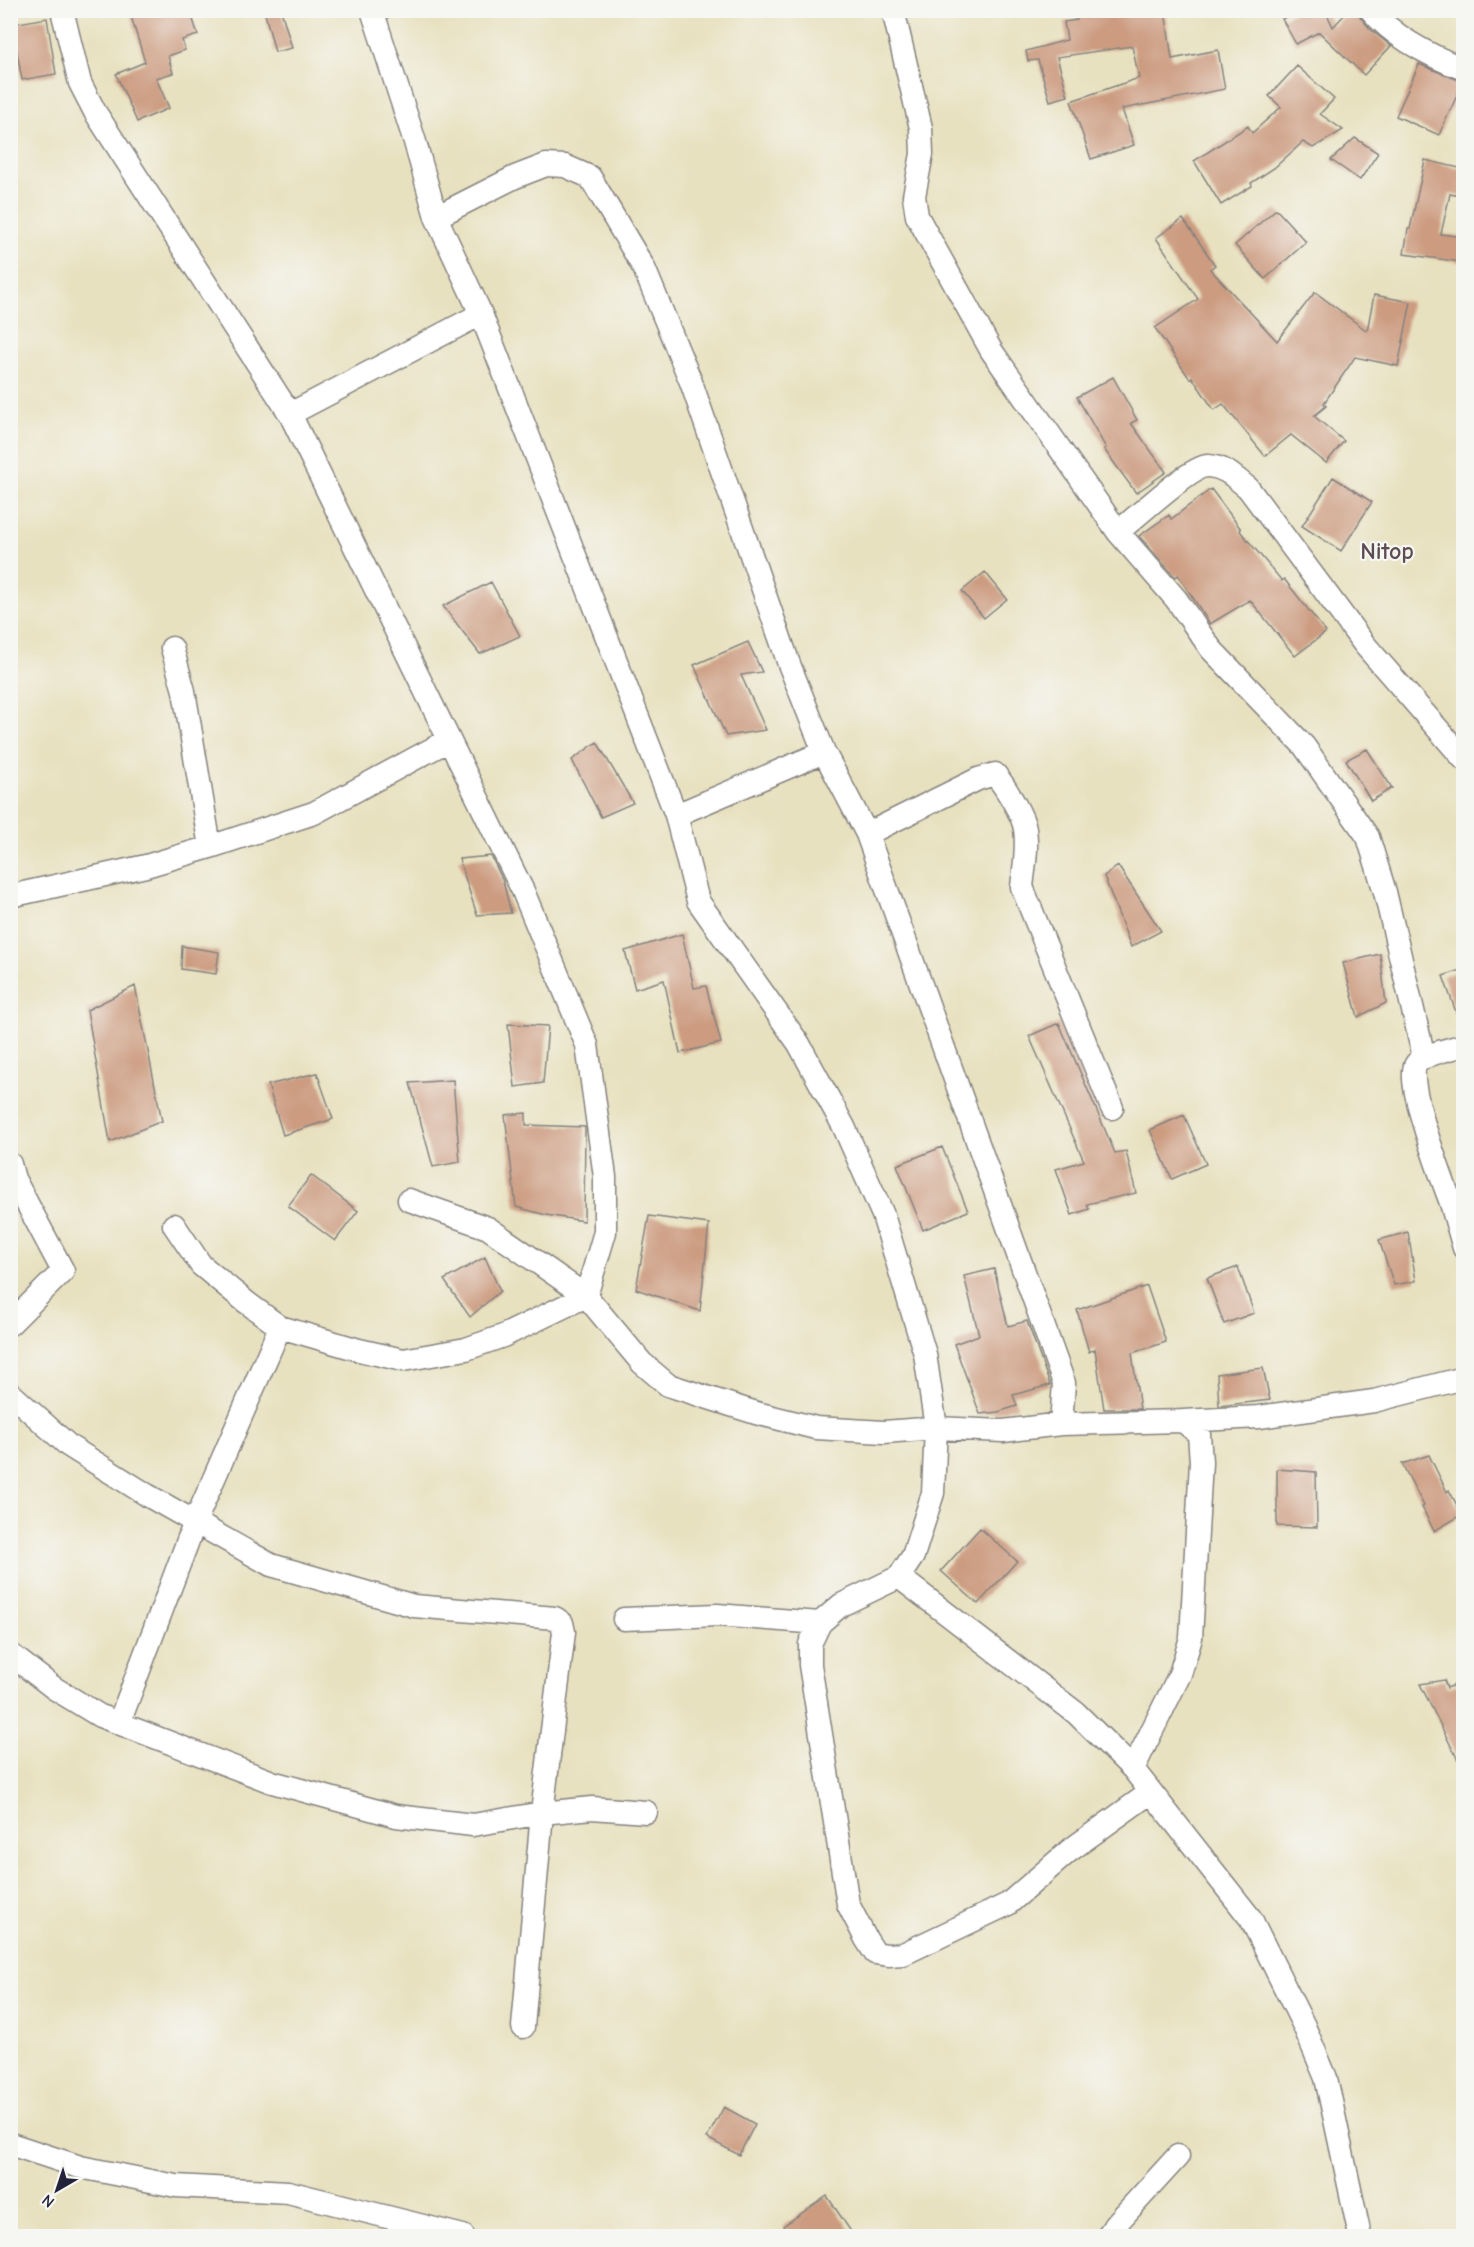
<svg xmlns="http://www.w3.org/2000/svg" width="1474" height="2247" viewBox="0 0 1474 2247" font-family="'Comic Neue',sans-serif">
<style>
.building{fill:#cc9b80}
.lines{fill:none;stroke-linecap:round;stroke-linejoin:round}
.minor-casing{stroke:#85827e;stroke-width:25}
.minor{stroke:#fff;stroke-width:22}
.labels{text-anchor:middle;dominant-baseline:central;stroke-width:4.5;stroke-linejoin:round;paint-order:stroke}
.district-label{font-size:24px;font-weight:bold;fill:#5e4c53;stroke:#f6f6f2}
</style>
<rect width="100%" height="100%" fill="#f6f6f2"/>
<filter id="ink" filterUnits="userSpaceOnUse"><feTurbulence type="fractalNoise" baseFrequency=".0167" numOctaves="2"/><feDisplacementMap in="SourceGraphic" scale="12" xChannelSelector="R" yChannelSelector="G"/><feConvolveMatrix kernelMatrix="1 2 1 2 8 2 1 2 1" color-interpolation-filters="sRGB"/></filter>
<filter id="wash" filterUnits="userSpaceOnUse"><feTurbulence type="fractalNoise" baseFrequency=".008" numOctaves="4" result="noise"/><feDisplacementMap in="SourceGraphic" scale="24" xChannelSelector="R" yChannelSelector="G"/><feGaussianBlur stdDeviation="1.35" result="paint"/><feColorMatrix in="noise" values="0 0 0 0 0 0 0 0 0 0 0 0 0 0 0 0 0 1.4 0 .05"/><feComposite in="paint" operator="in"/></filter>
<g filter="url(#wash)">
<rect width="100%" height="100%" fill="#e8e1c0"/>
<g id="blocks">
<path class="building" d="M129,10H190L198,35L182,40L185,50L168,56L173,73L156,78L169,108L137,122L116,74L145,62Z
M264,10H281L292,48L275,52Z
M1097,10H1165L1172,59L1218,50L1225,89L1122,109L1134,145L1091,159L1071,101L1139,78L1132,46L1057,57L1068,96L1050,101L1038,60L1028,61L1026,51L1067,40L1064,22L1077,20L1076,14Z
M1298,10H1325L1333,27L1349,10H1355L1370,29L1391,46L1364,75L1319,32L1296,44L1282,19Z
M47,18L56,74L22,80L12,24Z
M1419,64L1463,82L1439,135L1396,116Z
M1297,66L1334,99L1320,114L1343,130L1313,148L1303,142L1274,168L1251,183L1252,186L1221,205L1194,161L1248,126L1252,133L1281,107L1269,96Z
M1355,138L1378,153L1360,180L1331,160Z
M1425,160L1464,169V197L1450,194L1441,234L1464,237L1461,262L1404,254L1408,229H1410Z
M1276,209L1306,242L1265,279L1235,245Z
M1183,219L1215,265L1210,269L1277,341L1315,292L1367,331L1374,295L1411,302L1398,366L1355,357L1324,403L1326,406L1314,416L1344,441L1326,463L1291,435L1265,456L1223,404L1214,410L1192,377L1190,379L1155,328L1198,299L1156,238Z
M1113,377L1137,420L1131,423L1166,472L1136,493L1104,449L1106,448L1077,397Z
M1333,477L1372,502L1341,551L1302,526Z
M1211,489L1241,529L1240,531L1282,581L1284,579L1326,632L1295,656L1250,600L1210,624L1178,575L1175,577L1139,536L1169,515L1171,519Z
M985,572L1007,599L984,618L962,591Z
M491,582L520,636L480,654L443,606Z
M748,642L762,672L741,675L766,730L726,736L694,665Z
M597,742L633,803L601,817L572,760Z
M1367,749L1392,788L1371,801L1346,760Z
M491,856L503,881L511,913L477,915L459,859Z
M1118,866L1161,931L1131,947L1104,876Z
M682,934L694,988L706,986L721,1043L680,1053L664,980L635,989L625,951Z
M182,946L219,952L216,974L181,969Z
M1380,954L1386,1003L1358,1017L1343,963Z
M1464,969V1026H1461L1443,976Z
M135,986L162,1121L110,1142L87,1010Z
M1059,1023L1115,1153L1126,1151L1136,1193L1087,1204L1089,1209L1072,1215L1056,1169L1084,1161L1029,1036Z
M508,1024L548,1026L543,1083L515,1087Z
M317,1073L333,1119L283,1135L268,1085Z
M453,1080L460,1162L433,1167L410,1083Z
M526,1113V1125L585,1127L584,1221L546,1215L516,1207L505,1115Z
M1184,1115L1206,1164L1172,1179L1150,1130Z
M942,1147L968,1211L923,1230L897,1165Z
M311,1175L358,1211L335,1241L288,1206Z
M649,1216L709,1224L700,1311L636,1289Z
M1408,1232L1416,1281L1394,1285L1379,1240Z
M485,1257L500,1291L470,1317L444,1280Z
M1238,1267L1254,1313L1224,1324L1207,1278Z
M994,1269L1008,1326L1027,1321L1050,1385L1013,1395L1017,1406L998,1412L980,1414L954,1344L979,1335L964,1276Z
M1147,1286L1166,1342L1132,1353L1140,1409H1104L1095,1349L1089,1352L1077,1310Z
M1263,1368L1270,1400L1219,1406L1217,1374Z
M1429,1455L1447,1492L1449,1490L1462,1515L1434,1531L1422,1507L1424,1506L1402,1464Z
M1277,1469L1316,1472L1317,1527L1277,1526Z
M980,1528L1017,1561L978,1604L941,1571Z
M1444,1680L1447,1688L1464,1681V1772L1420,1684Z
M724,2107L755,2124L739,2155L707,2138Z
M827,2196L854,2236H790L783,2226Z"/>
</g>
</g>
<g filter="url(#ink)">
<use href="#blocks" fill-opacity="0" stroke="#85827e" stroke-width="1.5"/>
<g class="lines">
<g class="minor-casing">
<path id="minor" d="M62,10L80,83L95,112L290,414L523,891L587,1045L605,1177V1232L586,1296L503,1336L466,1349L403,1360L359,1350L280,1327L246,1302L201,1265L174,1225
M372,10L415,142L436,217L481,314L676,815L698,901L799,1044L844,1127L883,1215L925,1354L936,1428L933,1493L913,1556L899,1577L841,1605L820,1623L810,1644V1665L848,1904L866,1939L875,1953L888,1955L903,1954L1008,1904L1069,1851L1151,1792
M893,10L921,128L922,154L914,196L917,216L991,350L1118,532L1176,599L1211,649L1304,746L1368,837L1385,892L1424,1057
M1371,10C1394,38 1430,56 1464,69
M290,414L481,314
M1118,532C1134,519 1192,465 1208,466C1226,467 1235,478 1248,488L1364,644L1464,759
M172,648L184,691L210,847
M676,815L824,752
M867,834L978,779L995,774C1004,785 1023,815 1025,829C1028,848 1024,868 1022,887L1112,1108
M10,896L146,866L210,847L314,813L449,740
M10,1164L14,1179L63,1271L10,1324
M409,1200L488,1228L586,1296L642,1363L668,1385L756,1413L816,1428L884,1432L936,1428L1003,1431L1061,1424L1064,1383L867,834L824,752L789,664L691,382L644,268L590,177L565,166L546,165L515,177L436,217
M1464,1200L1451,1203L1464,1248
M1451,1203C1443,1181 1404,1080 1416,1064C1423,1054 1452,1049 1464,1045
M10,1393L69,1446L147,1495L271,1565L414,1606L555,1618L562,1623L564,1632L542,1813L523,2027
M1183,1421L1259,1417L1374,1401L1464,1378
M1061,1424L1183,1421L1199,1434L1201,1462L1191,1638L1180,1674L1133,1769
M899,1577L1076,1713L1133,1769L1251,1919L1304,2026L1326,2078L1360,2236
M624,1619L717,1615L820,1623
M10,1654L54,1688L100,1716L272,1782L396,1816L473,1825L542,1813L592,1808L646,1812
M119,1723L195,1522L280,1327
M10,2144L80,2167L176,2186L288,2192L463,2236
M1108,2236L1115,2225L1178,2156"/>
</g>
<use href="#minor" class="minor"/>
</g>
</g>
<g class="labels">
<g class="district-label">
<text x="1387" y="551">Nitop</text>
</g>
</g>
<rect width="1474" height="2247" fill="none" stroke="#f6f6f2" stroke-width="36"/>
<g transform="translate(57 2190) rotate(219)" stroke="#f6f6f2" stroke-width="4.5" paint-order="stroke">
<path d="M0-4.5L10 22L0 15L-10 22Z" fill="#22223b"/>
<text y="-9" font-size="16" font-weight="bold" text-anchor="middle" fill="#22223b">N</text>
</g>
</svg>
